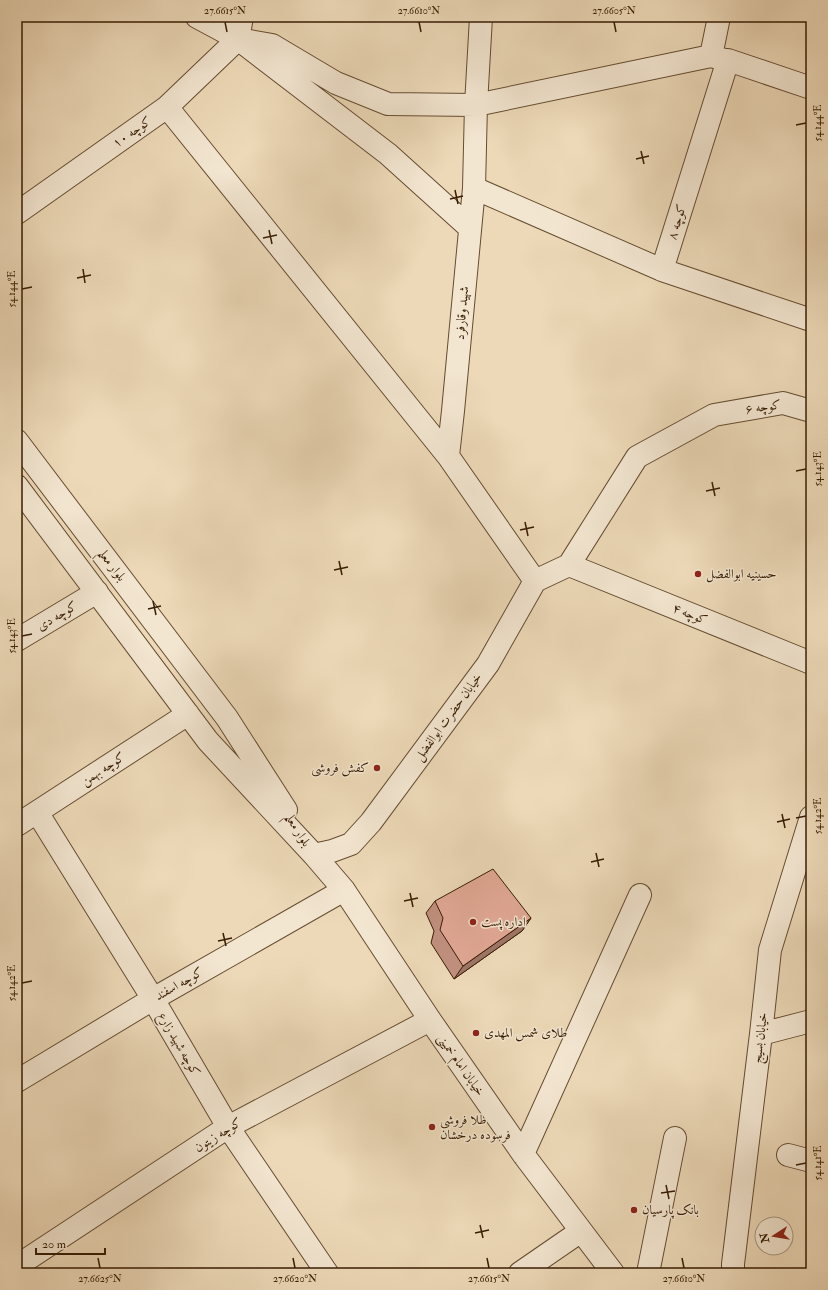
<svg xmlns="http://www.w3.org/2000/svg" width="828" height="1290" viewBox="0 0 828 1290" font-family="'IM FELL Double Pica',Amiri,serif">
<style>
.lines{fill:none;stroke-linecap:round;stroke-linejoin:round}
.minor-casing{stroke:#654c30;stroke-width:24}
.minor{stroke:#f3e6d1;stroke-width:22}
.wall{fill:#c29080;stroke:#381d03}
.shaded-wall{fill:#9e7668;stroke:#381d03}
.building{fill:#e1a895;stroke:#381d03}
.ticks{fill:none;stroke:#381d03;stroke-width:1.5}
.poi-dot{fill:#8f2418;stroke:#f3e6d1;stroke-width:1.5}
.labels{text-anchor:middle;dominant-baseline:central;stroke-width:3;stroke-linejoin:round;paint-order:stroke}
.street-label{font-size:13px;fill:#381d03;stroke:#f3e6d1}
.poi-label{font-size:13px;fill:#381d03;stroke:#f3e6d1;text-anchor:start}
.neatline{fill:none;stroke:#381d03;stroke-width:1.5}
.ticks-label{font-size:10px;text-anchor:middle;fill:#381d03}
</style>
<rect width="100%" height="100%" fill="#edd9b8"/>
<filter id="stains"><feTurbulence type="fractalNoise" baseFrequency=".005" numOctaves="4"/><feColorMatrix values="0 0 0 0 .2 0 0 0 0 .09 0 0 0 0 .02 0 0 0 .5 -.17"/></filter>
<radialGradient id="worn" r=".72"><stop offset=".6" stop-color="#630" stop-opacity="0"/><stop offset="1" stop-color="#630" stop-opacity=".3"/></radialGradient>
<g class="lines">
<g class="minor-casing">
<path id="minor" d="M197,17L238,39
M481,17L476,105L474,188L453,411L448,456L535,581
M719,17L711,56L725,60
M238,39L242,17
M167,107L448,456
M474,188L662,270L728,60L811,88
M17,213L167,107L238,39
M470,228L388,154L238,39L272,45L336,83L388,104L476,105L711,56
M662,270L811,320
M17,441L227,718L286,810
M17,486L208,741L314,855L344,890L430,1020L523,1154L613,1273
M569,565L637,457L714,415L783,403L811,411
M569,565L811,663
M17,640L97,592
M37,812L153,999L228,1127L327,1273
M17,825L188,714
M314,855L332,851L351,844L371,822L488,664L535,581L569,565
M761,1034L811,1021
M17,1081L153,999L344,890
M523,1154L640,895
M788,1155L811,1161
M17,1266L228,1127L430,1020
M520,1273L581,1231
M648,1273L675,1138
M733,1273V1264L761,1034L770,950L811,817"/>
</g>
<use href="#minor" class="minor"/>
</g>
<path class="wall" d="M435,901L531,918L522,931L454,979L431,943L434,931L426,913Z"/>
<path class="shaded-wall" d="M531,918L522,931L454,979L463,966Z"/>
<path class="building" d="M493,869L531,918L463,966L440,930L443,918L435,901Z"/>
<path class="ticks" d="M225,22L227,32M419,22L421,32M614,22L616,32M796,125L806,123M641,151L644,164M636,159L649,156M455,190L458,204M450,199L463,196M269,230L272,244M263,238L277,235M83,269L85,283M77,278L91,275M22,289L32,287M796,471L806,469M712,482L715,496M706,491L720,488M525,522L528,536M520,530L534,527M339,561L342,575M334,570L348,567M153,601L156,615M148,609L161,606M22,636L32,634M782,814L785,828M796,818L806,816M777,822L790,819M596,853L599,867M591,862L604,859M410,893L413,907M404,901L418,898M223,933L226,946M218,941L232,938M22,983L32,981M796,1165L806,1163M666,1185L669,1199M661,1193L675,1191M480,1225L483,1238M475,1233L489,1230M98,1258L100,1268M293,1258L295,1268M487,1258L489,1268M682,1258L684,1268"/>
<g class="poi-dot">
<circle cx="698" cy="574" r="4"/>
<circle cx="377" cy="768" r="4"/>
<circle cx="473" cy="922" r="4"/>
<circle cx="476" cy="1033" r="4"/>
<circle cx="432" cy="1127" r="4"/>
<circle cx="634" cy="1210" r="4"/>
</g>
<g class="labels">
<g class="street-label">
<text transform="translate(132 132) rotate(-35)">کوچه ۱۰</text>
<text transform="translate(677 222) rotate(-73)">کوچه ۸</text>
<text transform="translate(462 313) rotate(-85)">شهید وقارفرد</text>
<text transform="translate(763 407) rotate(-8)">کوچه ۶</text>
<text transform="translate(112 565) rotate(53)">بلوار معلم</text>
<text transform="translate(690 614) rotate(22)">کوچه ۴</text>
<text transform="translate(57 616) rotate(-31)">کوچه دی</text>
<text transform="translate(448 717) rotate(-54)">خیابان حضرت ابوالفضل</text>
<text transform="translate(103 769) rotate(-33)">کوچه بهمن</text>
<text transform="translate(298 830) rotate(58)">بلوار معلم</text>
<text transform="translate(179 984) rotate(-30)">کوچه اسفند</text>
<text transform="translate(760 1038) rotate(-83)">خیابان بسیج</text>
<text transform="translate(179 1044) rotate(60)">کوچه شهید زارع</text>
<text transform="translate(461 1065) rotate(55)">خیابان امام خمینی</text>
<text transform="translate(218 1135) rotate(-32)">کوچه زیتون</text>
</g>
<g class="poi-label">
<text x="706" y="574">حسینیه ابوالفضل</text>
<text x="369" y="768" text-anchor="end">کفش فروشی</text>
<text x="481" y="922">اداره پست</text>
<text x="484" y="1033">طلای شمس المهدی</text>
<text x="440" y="1120">طلا فروشی<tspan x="440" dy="15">فرسوده درخشان</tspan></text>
<text x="642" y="1210">بانک پارسیان</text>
</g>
</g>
<rect width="828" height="1290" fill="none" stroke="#edd9b8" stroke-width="44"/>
<g transform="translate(774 1236) rotate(258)"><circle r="19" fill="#f3e6d1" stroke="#a8967f"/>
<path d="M0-3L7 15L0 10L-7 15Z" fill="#8f2418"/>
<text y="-6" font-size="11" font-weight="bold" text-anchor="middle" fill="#381d03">N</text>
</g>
<path d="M36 1248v6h69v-6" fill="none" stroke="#381d03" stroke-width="2"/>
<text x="42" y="1248" font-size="12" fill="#381d03" stroke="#f3e6d1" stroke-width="3" paint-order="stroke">20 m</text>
<rect x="22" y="22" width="784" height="1246" class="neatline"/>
<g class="ticks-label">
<text x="225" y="14">27.6615°N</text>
<text x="419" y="14">27.6610°N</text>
<text x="614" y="14">27.6605°N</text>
<text transform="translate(817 123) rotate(-90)" y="4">54.144°E</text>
<text transform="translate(11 289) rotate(-90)" y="4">54.144°E</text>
<text transform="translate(817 469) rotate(-90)" y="4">54.143°E</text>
<text transform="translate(11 636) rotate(-90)" y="4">54.143°E</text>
<text transform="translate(817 816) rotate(-90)" y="4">54.142°E</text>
<text transform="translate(11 983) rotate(-90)" y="4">54.142°E</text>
<text transform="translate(817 1163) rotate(-90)" y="4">54.141°E</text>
<text x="100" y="1282">27.6625°N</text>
<text x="295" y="1282">27.6620°N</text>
<text x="489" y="1282">27.6615°N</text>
<text x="684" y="1282">27.6610°N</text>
</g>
<rect width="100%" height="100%" filter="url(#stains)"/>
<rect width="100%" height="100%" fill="url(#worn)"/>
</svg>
